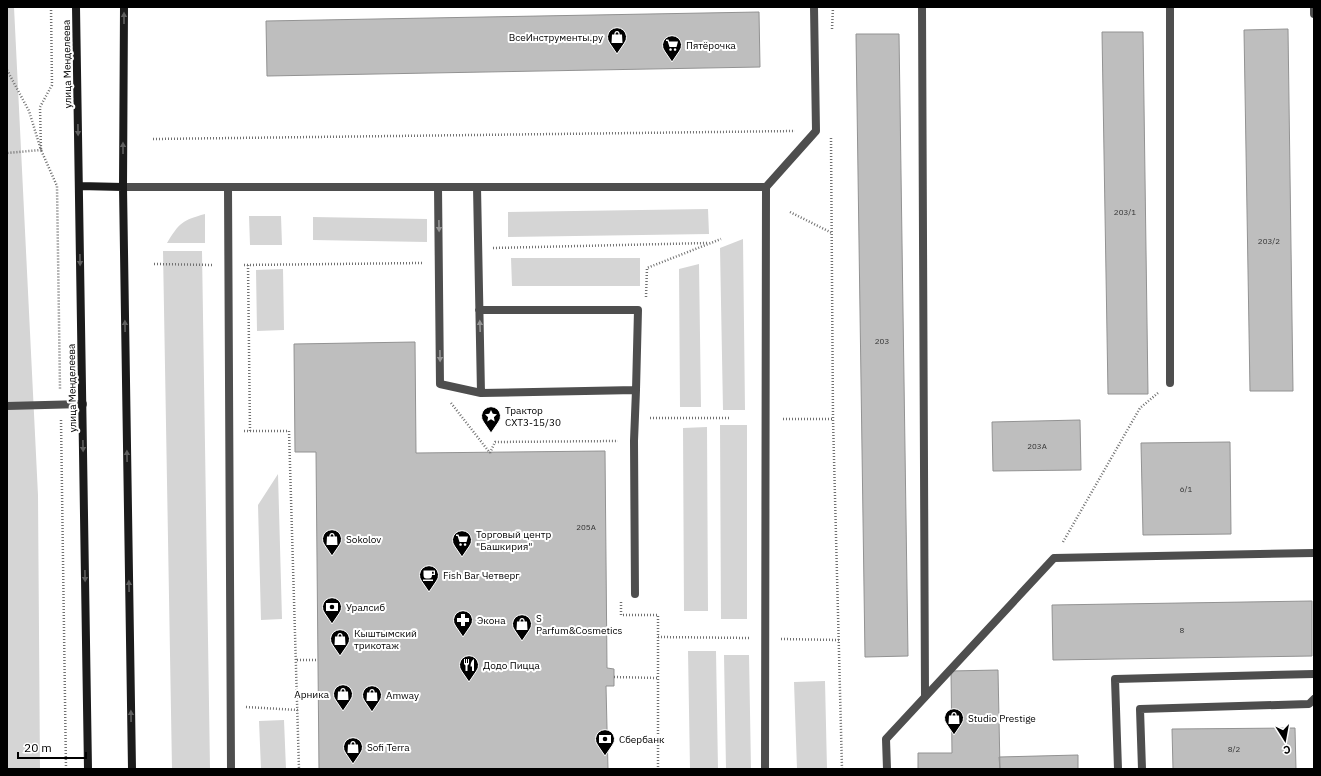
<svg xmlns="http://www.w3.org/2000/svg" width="1321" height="776" viewBox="0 0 1321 776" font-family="'IBM Plex Sans',sans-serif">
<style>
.green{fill:#d5d5d5}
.building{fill:#bebebe;stroke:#929292}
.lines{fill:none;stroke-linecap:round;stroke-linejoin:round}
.path{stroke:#707070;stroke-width:2.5;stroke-dasharray:1 2;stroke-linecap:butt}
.service{stroke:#4e4e4e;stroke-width:8}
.tertiary{stroke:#4e4e4e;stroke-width:8}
.secondary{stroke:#1b1b1b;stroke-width:8}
.oneway{fill:#5f5f5f}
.oneway2{fill:#959595}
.labels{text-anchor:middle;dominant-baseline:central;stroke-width:4;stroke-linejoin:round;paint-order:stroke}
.number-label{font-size:8px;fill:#303030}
.poi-label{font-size:10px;fill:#000;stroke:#fff;text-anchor:start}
.street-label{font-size:10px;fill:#000;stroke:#fff}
</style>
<rect width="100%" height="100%" fill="#fff"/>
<path class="green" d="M7,7H14L38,495L40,769H7Z
M708,209L709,234L508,237V212Z
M205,214V243H167C179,223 183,220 205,214Z
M249,216H281L282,245H250Z
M313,217L427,219V242L313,240Z
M743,239L745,410H723L720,248Z
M163,251H202L210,769H172Z
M511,258H640V286H512Z
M699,264L701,407H680L679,269Z
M283,269L284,330L257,331L256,270Z
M720,425H747V619H721Z
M707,427L708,611H684L683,428Z
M278,474L282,619L261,620L258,505Z
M688,651H716L718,769H690Z
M724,655H749L751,769H726Z
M825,681L827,769H797L794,682Z
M284,720L286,769H261L259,721Z"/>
<path class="building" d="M759,12L760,67L267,76L266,21Z
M1288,29L1293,391H1250L1244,30Z
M1102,32H1143L1148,394H1108Z
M856,34H899L908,656L865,657Z
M415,342L416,453L605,451L607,668L614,669V686H606L608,769H319L316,452H295L294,344Z
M1080,420L1081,470L993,471L992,422Z
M1230,442L1231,534L1143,535L1141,443Z
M1312,601V656L1053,660L1052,605Z
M998,670L1000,769H918V753H952L951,671Z
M1295,728L1296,769H1173L1172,729Z
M1078,755V769H1000L999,757Z"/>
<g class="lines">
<path class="path" d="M51,7L52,85L40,107L41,150L57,186L60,389
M832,29L833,7
M7,70L29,111L41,150L7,153
M831,138L833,419L842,769
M153,139L795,131
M790,212L832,233
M493,248L708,243
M154,264L213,265
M244,265L423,263
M248,265L250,431
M646,297L647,268L721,239
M451,403L490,453
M650,418H729
M783,419H833
M61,420L66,769
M244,431H289L299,769
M490,453L495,442L618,441
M1063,542L1140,408L1158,393
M621,602V615H658V769
M658,637L750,638
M781,639L839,640
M297,660H318
M614,677L658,678
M246,707L298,710"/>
<path class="service" d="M922,7L925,695
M1170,7V383
M1314,7V14
M228,187L231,769
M438,187L440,384L481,393L636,390L634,441L635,594
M477,187L481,393
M766,187L816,131L814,7
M479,310H638L636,390
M7,406L83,404
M887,769L886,739L1054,558L1314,553
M1118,769L1115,679L1314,674
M1142,769L1140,709L1309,704L1314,699"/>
<path class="tertiary" d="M123,187H766L765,769"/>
<path class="secondary" d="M76,7L88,769
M124,7L123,187L132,769
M79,186L123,187"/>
</g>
<defs><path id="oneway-solid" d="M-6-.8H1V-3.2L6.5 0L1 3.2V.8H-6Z"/></defs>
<g class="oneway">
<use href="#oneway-solid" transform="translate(124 18) rotate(-90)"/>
<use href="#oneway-solid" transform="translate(78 130) rotate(89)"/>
<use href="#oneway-solid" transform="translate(123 148) rotate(-90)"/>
<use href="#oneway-solid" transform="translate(80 260) rotate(89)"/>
<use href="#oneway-solid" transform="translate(125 326) rotate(-91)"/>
<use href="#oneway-solid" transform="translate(83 446) rotate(89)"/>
<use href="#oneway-solid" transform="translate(127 456) rotate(-91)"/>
<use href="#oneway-solid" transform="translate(85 576) rotate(89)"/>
<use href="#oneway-solid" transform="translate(129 586) rotate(-91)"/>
<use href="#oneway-solid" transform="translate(131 716) rotate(-91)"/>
</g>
<g class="oneway2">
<use href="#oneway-solid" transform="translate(439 226) rotate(89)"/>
<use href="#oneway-solid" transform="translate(480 326) rotate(-92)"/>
<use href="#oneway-solid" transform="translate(440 356) rotate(89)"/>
</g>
<defs>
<g id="shop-pin" transform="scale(1)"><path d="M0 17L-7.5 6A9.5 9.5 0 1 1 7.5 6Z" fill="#000" stroke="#fff"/><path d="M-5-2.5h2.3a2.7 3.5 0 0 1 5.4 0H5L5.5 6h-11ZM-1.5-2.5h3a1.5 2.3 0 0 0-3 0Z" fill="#fff"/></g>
<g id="supermarket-pin" transform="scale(1)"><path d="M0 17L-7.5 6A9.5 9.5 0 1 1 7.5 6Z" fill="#000" stroke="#fff"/><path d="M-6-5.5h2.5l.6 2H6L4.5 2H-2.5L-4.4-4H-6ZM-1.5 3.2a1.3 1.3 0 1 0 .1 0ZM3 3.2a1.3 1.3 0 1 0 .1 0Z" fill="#fff"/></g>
<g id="sight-pin" transform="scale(1)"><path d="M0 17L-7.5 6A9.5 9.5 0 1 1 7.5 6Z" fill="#000" stroke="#fff"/><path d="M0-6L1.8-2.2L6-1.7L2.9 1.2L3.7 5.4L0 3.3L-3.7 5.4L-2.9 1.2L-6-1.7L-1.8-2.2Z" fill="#fff"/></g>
<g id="cafe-pin" transform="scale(1)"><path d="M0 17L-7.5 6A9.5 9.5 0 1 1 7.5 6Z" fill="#000" stroke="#fff"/><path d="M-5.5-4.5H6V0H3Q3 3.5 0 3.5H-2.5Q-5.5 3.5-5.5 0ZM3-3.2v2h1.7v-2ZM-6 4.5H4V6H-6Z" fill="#fff"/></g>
<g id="bank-pin" transform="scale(1)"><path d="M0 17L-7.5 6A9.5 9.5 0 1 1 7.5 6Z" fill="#000" stroke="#fff"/><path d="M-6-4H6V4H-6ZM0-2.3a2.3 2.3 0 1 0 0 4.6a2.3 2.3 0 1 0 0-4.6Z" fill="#fff"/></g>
<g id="pharmacy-pin" transform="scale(1)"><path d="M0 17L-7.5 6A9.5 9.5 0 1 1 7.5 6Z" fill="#000" stroke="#fff"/><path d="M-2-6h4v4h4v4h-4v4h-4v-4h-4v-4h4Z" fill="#fff"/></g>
<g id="restaurant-pin" transform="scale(1)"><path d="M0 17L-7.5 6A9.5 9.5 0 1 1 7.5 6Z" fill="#000" stroke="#fff"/><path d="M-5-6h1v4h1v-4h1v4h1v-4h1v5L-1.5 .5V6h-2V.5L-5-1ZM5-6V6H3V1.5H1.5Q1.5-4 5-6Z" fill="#fff"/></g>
</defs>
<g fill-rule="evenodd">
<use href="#shop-pin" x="617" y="37"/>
<use href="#supermarket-pin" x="672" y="45"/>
<use href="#sight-pin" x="491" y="416"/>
<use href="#shop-pin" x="332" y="539"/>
<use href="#supermarket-pin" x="462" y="540"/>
<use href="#cafe-pin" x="429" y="575"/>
<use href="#bank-pin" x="332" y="607"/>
<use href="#pharmacy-pin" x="463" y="620"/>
<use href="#shop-pin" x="522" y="624"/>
<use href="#shop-pin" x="340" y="639"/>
<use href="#restaurant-pin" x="469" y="665"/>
<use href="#shop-pin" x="343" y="694"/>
<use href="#shop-pin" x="372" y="695"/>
<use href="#shop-pin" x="954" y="718"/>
<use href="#bank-pin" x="605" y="739"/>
<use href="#shop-pin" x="353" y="747"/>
</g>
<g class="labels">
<g class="number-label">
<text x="1125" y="212">203/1</text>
<text x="1269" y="241">203/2</text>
<text x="882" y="341">203</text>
<text x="1037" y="446">203А</text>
<text x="1186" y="489">6/1</text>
<text x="586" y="527">205А</text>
<text x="1182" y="630">8</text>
<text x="1234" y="749">8/2</text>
</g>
<g class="poi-label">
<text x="603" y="37" text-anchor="end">ВсеИнструменты.ру</text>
<text x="686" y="45">Пятёрочка</text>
<text x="505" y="410">Трактор<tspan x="505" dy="12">СХТ3-15/30</tspan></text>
<text x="476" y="534">Торговый центр<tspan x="476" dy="12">"Башкирия"</tspan></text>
<text x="346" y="539">Sokolov</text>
<text x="443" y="575">Fish Bar Четверг</text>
<text x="346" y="607">Уралсиб</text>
<text x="536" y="618">S<tspan x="536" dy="12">Parfum&amp;Cosmetics</tspan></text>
<text x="477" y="620">Экона</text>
<text x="354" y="633">Кыштымский<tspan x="354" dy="12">трикотаж</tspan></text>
<text x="483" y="665">Додо Пицца</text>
<text x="329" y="694" text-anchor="end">Арника</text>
<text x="386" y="695">Amway</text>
<text x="968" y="718">Studio Prestige</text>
<text x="619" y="739">Сбербанк</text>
<text x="367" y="747">Sofi Terra</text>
</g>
<g class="street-label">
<text transform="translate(67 64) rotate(-91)">улица Менделеева</text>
<text transform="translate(72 388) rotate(-91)">улица Менделеева</text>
</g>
</g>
<rect width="1321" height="776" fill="none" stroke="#000000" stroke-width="16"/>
<g transform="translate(1285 740) rotate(169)" stroke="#ffffff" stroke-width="3" paint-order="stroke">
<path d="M0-3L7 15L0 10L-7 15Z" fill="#000000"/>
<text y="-6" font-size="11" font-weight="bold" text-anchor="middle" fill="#000000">С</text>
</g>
<path d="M18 752v6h68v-6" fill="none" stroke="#000000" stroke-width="2"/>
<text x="24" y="752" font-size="12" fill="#000000" stroke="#ffffff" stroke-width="3" paint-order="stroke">20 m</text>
</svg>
